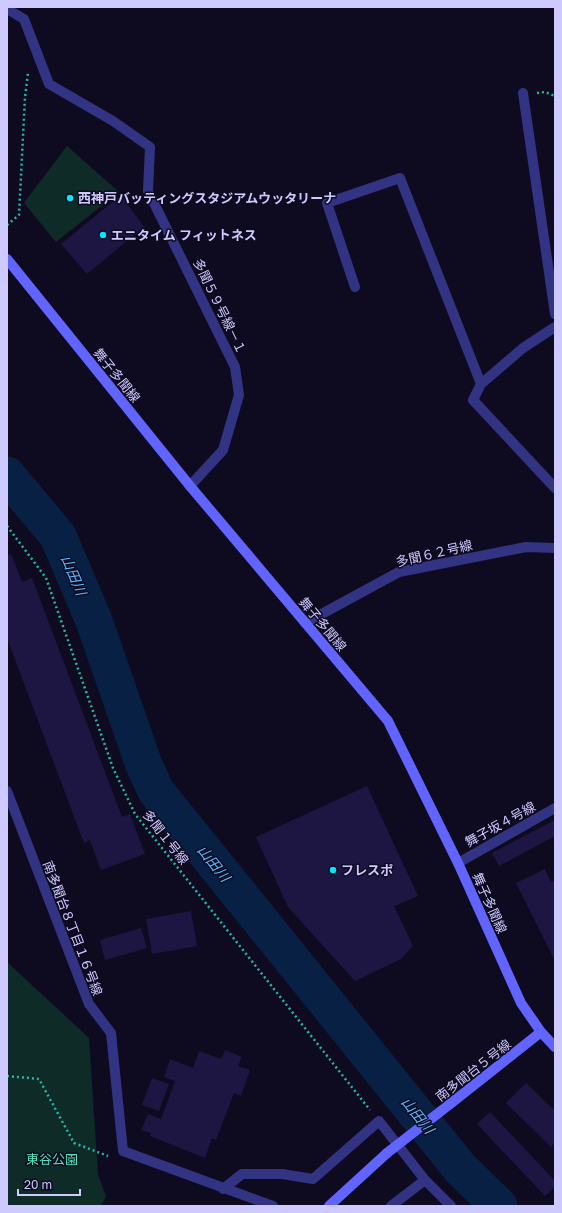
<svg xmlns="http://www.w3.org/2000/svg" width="562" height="1213" viewBox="0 0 562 1213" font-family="'Golos Text','Noto Sans JP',sans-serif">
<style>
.green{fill:#0e2b28}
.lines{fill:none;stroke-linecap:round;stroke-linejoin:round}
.river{stroke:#082043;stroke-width:37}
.building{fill:#1d1642}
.path{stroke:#25b8a9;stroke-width:2.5;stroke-dasharray:2 3;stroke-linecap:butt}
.street{stroke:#333383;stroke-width:10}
.secondary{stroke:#6164ff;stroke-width:10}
.secondary-bridge{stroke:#6164ff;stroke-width:10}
.poi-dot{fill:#00e7f5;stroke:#0e0b20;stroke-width:1.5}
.labels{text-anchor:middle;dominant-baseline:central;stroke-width:3;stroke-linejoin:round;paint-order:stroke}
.poi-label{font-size:13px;font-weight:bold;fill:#cecaff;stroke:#0e0b20;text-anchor:start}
.street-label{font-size:13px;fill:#cecaff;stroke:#0e0b20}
.park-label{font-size:13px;fill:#4fe7ba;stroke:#0e0b20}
.water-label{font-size:14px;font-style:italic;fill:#58b9ff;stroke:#0e0b20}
</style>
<rect width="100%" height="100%" fill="#0e0b20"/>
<path class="green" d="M67,146L119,192L56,242L24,203Z
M7,962L89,1038L98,1175L106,1196L101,1206H7Z"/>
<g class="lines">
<path class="river" d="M7,475L58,536L94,621L144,765L156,791L460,1168L499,1206"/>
</g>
<path class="building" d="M121,195L144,227L87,274L61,244Z
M11,554L22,582L32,578L122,817L130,814L145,854L101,870L90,840L84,843L7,638V555Z
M367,786L418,896L394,906L413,946L401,959L355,981L288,907L256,837Z
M555,820V836L499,866L492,853Z
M545,869L551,882L555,880V961L516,883Z
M191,911L197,946L152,954L146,919Z
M141,928L147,948L105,960L100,940Z
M225,1050L242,1057L238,1066L250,1070L241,1096L234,1093L216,1140L212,1138L205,1158L150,1136L151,1133L141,1130L148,1114L161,1119L175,1081L164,1077L170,1059L193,1068L199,1051L221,1059Z
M152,1078L169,1084L159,1111L142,1105Z
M526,1083L555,1111V1142L551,1147L506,1103Z
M490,1112L555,1181V1187L545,1196L477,1124Z"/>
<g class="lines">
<path class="path" d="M537,93L545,92L555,96
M7,225L19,215L25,97L28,73
M7,526L46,578L113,768L135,814L370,1110
M7,1076L39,1079L74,1143L108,1156"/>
<path class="street" d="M7,9L24,19L49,84L113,121L150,147L148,191L235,367L239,395L223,450L190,486
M523,93L555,314
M355,287L327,203L400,178L481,384
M555,327L523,348L481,384L473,400L555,488
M305,623L399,572L526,547L555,548
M7,791L89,1004L111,1033L123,1151L273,1206
M458,863L555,808
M223,1189L242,1174H282L313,1179L379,1121L425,1180L451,1206
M391,1206L425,1180"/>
<path class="secondary" d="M7,259L190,486L388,721L458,863L521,1003L541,1032L555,1047
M450,1104L541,1032
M329,1206L387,1153"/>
<path class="secondary-bridge" d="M387,1153L450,1104"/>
</g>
<g class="poi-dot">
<circle cx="70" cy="198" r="4"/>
<circle cx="103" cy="235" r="4"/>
<circle cx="333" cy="870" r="4"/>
</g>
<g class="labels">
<g class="poi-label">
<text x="78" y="198">西神戸バッティングスタジアムウッタリーナ</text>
<text x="111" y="235">エニタイム フィットネス</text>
<text x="341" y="870">フレスポ</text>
</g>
<g class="street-label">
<text transform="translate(220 306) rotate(64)">多聞５９号線－１</text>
<text transform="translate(117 375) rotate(51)">舞子多聞線</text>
<text transform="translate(434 553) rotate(-13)">多聞６２号線</text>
<text transform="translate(323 624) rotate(50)">舞子多聞線</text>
<text transform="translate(500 824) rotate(-29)">舞子坂４号線</text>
<text transform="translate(166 837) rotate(52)">多聞１号線</text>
<text transform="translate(490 903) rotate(66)">舞子多聞線</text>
<text transform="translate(73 928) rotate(69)">南多聞台８丁目１６号線</text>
<text transform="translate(473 1070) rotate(-38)">南多聞台５号線</text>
</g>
<g class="park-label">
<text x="52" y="1159">東谷公園</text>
</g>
<g class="water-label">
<text transform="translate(74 575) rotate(67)">山田川</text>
<text transform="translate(214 863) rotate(51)">山田川</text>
<text transform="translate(418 1115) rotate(51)">山田川</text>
</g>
</g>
<rect width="562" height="1213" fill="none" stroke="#cecaff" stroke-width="16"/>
<path d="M18 1189v6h62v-6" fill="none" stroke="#cecaff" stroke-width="2"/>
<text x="24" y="1189" font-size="12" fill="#cecaff" stroke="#0e0b20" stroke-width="3" paint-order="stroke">20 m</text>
</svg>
